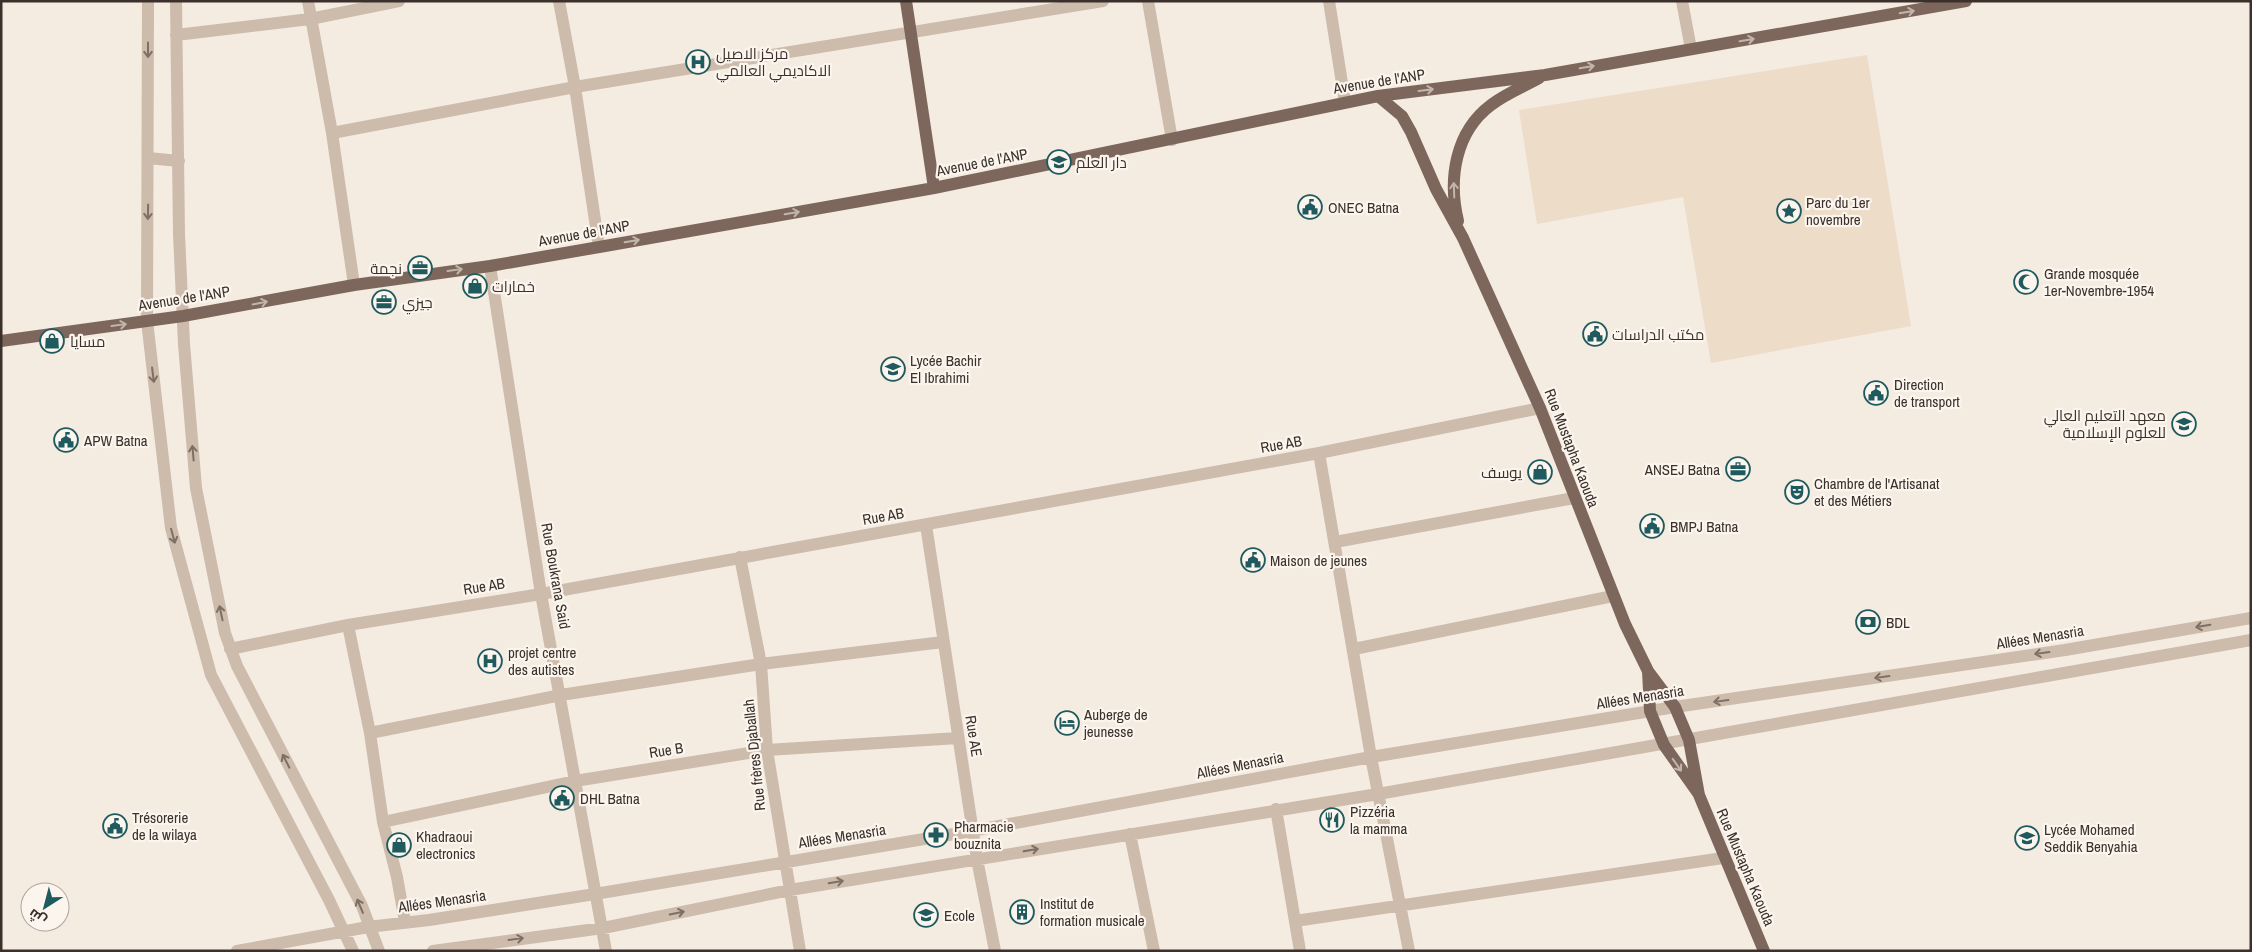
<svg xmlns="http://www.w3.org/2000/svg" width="2252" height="952" viewBox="0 0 2252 952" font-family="'Archivo Narrow',Cairo,sans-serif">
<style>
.plaza{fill:#ecdcc8}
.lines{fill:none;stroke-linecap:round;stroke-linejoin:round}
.minor{stroke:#cdbbac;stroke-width:12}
.major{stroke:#7d675c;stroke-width:12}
.oneway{stroke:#c2b5ac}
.oneway2{stroke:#7d6f65}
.labels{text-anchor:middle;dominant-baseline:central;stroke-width:4.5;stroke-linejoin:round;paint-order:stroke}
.poi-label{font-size:15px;fill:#3b302b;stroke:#fbf5ee;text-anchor:start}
.street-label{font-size:15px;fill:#3b302b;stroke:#fbf5ee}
</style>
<rect width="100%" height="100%" fill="#f4ebe1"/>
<path class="plaza" d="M1867,55L1911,326L1711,363L1683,197L1537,224L1519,110Z"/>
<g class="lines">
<path class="minor" d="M148,1L147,321L171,528L211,675L329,900L353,951
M176,1L179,234L184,344L196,488L225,633L237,666L362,906L379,951
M308,1L332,133L354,285
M559,1L575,87L599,247
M1148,1L1172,140
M1329,1L1345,102
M1682,1L1691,49
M176,35L310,19L399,1
M332,133L575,87L1103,1
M148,158L179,161
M490,266L541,594L606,951
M1319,453L1371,757L1409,951
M926,525L977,859L995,951
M1335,542L1574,498
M740,557L761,664L767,750L800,951
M348,625L370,733L383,822L397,877L405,922
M230,649L348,625L541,594L1319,453L1540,408
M1354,649L1613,596
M370,733L561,695L761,664L943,642
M1276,809L1300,951
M383,822L575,781L767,750L958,738
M1130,834L1154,951
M1295,921L1723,858
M237,951L368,927L429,920L595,894L972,831L1371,757L1675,707L2065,650L2251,618
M433,951L603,928L790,890L1378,794L2251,640"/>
<path class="major" d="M906,1L934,188
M1378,96L1402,116L1411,132L1436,189L1463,238L1540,408L1625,624L1648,671L1675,707L1689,740L1699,795L1764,951
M1458,221C1448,179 1455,132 1491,105C1505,94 1523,87 1539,78
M1,341L183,316L354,285L490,266L605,246L934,188L1378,96L1545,75L1966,1
M1648,671L1650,711L1664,745L1698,793"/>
</g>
<defs><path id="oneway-shaft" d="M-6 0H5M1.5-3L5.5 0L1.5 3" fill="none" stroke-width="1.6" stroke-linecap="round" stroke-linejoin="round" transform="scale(1.25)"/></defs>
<g class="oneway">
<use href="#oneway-shaft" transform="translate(1907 12) rotate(-10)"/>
<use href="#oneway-shaft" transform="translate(1747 40) rotate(-10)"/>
<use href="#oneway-shaft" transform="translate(1587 67) rotate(-10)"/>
<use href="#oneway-shaft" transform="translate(1426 90) rotate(-7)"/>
<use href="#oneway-shaft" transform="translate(1454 190) rotate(-92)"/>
<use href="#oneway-shaft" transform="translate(792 213) rotate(-10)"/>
<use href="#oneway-shaft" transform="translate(632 241) rotate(-10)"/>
<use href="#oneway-shaft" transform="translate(455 270) rotate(-8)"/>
<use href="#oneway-shaft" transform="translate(260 303) rotate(-11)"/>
<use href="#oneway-shaft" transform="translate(119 325) rotate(-8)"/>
<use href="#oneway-shaft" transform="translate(1677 765) rotate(55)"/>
</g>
<g class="oneway2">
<use href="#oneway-shaft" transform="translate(148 50) rotate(90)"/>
<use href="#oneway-shaft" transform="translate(148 212) rotate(91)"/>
<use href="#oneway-shaft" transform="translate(153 375) rotate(83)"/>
<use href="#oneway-shaft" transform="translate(193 453) rotate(-95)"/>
<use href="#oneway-shaft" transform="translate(173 536) rotate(75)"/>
<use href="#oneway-shaft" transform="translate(221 613) rotate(-102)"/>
<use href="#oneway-shaft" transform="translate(2203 626) rotate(170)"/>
<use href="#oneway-shaft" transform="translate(2042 653) rotate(172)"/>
<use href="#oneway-shaft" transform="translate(1882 677) rotate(172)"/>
<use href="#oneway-shaft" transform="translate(1721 701) rotate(172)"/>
<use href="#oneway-shaft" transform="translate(286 761) rotate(-117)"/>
<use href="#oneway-shaft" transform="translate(1031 850) rotate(-10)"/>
<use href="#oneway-shaft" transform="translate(836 882) rotate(-9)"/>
<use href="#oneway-shaft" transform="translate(360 906) rotate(-113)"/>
<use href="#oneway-shaft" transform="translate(677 913) rotate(-12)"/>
<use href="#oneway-shaft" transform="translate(516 939) rotate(-8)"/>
</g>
<defs>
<g id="hospital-ring" transform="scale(1.25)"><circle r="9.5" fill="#fbf5ee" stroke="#1f5a5e" stroke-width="1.5"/><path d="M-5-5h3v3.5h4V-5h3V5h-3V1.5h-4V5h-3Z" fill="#1f5a5e"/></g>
<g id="school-ring" transform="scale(1.25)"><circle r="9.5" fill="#fbf5ee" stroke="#1f5a5e" stroke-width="1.5"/><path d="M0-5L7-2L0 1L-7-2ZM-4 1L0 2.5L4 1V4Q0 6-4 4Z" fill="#1f5a5e"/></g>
<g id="civic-ring" transform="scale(1.25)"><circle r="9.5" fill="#fbf5ee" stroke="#1f5a5e" stroke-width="1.5"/><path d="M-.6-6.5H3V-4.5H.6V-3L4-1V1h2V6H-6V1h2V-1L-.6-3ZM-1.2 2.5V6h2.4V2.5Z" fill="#1f5a5e"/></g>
<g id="sight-ring" transform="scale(1.25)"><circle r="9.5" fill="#fbf5ee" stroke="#1f5a5e" stroke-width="1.5"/><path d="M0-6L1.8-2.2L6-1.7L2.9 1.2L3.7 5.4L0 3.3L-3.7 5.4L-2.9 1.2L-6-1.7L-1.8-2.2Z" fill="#1f5a5e"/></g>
<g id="office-ring" transform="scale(1.25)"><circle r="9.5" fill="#fbf5ee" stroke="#1f5a5e" stroke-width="1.5"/><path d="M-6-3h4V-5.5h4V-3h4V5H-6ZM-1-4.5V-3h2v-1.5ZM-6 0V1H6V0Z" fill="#1f5a5e"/></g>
<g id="mosque-ring" transform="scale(1.25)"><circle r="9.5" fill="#fbf5ee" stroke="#1f5a5e" stroke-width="1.5"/><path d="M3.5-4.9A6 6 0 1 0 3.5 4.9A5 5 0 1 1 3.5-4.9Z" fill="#1f5a5e"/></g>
<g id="shop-ring" transform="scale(1.25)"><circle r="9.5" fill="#fbf5ee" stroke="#1f5a5e" stroke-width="1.5"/><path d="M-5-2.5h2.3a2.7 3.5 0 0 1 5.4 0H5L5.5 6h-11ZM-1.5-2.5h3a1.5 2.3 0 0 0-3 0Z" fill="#1f5a5e"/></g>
<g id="university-ring" transform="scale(1.25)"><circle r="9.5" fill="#fbf5ee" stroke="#1f5a5e" stroke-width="1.5"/><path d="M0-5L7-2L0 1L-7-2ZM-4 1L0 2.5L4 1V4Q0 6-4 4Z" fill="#1f5a5e"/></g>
<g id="theatre-ring" transform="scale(1.25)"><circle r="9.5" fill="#fbf5ee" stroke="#1f5a5e" stroke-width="1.5"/><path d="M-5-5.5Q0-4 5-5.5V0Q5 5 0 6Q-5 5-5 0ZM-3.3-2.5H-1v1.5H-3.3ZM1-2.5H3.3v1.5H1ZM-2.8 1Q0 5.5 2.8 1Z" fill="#1f5a5e"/></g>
<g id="bank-ring" transform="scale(1.25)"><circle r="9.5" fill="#fbf5ee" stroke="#1f5a5e" stroke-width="1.5"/><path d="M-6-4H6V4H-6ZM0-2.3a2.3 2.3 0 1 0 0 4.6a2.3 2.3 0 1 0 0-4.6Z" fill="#1f5a5e"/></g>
<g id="hotel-ring" transform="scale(1.25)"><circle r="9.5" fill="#fbf5ee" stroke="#1f5a5e" stroke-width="1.5"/><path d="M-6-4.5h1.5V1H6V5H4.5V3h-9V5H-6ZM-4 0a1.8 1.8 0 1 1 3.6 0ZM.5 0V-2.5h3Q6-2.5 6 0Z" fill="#1f5a5e"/></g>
<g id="restaurant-ring" transform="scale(1.25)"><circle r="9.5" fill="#fbf5ee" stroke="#1f5a5e" stroke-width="1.5"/><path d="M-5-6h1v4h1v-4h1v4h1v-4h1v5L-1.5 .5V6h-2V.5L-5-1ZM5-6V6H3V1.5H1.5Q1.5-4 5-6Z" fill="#1f5a5e"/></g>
<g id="pharmacy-ring" transform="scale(1.25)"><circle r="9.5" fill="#fbf5ee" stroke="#1f5a5e" stroke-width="1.5"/><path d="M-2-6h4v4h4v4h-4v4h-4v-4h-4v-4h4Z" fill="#1f5a5e"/></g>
<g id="building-ring" transform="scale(1.25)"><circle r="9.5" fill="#fbf5ee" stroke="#1f5a5e" stroke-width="1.5"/><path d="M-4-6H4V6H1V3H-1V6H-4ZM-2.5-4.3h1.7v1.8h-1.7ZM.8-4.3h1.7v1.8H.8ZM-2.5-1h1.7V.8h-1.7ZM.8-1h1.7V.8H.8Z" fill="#1f5a5e"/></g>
</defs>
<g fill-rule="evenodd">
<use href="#hospital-ring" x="698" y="62"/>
<use href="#school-ring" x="1059" y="162"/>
<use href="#civic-ring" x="1310" y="207"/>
<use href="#sight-ring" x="1789" y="211"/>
<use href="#office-ring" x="420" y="268"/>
<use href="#mosque-ring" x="2026" y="282"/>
<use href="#shop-ring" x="475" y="286"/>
<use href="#office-ring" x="384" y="302"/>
<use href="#civic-ring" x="1595" y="334"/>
<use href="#shop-ring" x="52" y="341"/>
<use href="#school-ring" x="893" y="369"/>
<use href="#civic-ring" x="1876" y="393"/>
<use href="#university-ring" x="2184" y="424"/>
<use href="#civic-ring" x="66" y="440"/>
<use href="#office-ring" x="1738" y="469"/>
<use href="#shop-ring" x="1540" y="472"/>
<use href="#theatre-ring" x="1797" y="492"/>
<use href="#civic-ring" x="1652" y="526"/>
<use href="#civic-ring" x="1253" y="560"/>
<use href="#bank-ring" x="1868" y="622"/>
<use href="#hospital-ring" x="490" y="661"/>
<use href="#hotel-ring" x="1067" y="723"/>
<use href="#civic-ring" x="562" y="798"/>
<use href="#restaurant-ring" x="1332" y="820"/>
<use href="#civic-ring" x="115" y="826"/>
<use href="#pharmacy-ring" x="936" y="835"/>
<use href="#school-ring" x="2027" y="838"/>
<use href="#shop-ring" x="399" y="845"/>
<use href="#building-ring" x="1022" y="912"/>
<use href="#school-ring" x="926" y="915"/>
</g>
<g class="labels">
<g class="poi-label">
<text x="716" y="53">مركز الاصيل<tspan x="716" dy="17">الاكاديمي العالمي</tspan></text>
<text x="1076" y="162">دار العلم</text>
<text x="1806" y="202">Parc du 1er<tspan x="1806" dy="17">novembre</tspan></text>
<text x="1328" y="207">ONEC Batna</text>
<text x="402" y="268" text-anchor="end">نجمة</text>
<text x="2044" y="273">Grande mosquée<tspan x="2044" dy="17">1er-Novembre-1954</tspan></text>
<text x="492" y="286">خمارات</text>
<text x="402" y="302">جيزي</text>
<text x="1612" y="334">مكتب الدراسات</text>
<text x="70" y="341">مسايا</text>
<text x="910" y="360">Lycée Bachir<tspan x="910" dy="17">El Ibrahimi</tspan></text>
<text x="1894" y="384">Direction<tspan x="1894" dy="17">de transport</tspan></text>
<text x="2166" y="415" text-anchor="end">معهد التعليم العالي<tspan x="2166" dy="17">للعلوم الإسلامية</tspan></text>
<text x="84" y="440">APW Batna</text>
<text x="1720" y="469" text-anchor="end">ANSEJ Batna</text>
<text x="1522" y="472" text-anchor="end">يوسف</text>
<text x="1814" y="483">Chambre de l'Artisanat<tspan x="1814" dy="17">et des Métiers</tspan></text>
<text x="1670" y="526">BMPJ Batna</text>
<text x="1270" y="560">Maison de jeunes</text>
<text x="1886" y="622">BDL</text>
<text x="508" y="652">projet centre<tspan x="508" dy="17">des autistes</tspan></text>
<text x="1084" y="714">Auberge de<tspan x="1084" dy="17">jeunesse</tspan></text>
<text x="580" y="798">DHL Batna</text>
<text x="1350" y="811">Pizzéria<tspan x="1350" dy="17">la mamma</tspan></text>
<text x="132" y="817">Trésorerie<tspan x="132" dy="17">de la wilaya</tspan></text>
<text x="954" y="826">Pharmacie<tspan x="954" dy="17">bouznita</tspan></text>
<text x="2044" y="829">Lycée Mohamed<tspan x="2044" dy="17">Seddik Benyahia</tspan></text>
<text x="416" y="836">Khadraoui<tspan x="416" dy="17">electronics</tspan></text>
<text x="1040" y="903">Institut de<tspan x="1040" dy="17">formation musicale</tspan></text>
<text x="944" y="915">Ecole</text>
</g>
<g class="street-label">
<text transform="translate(1379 81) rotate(-9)">Avenue de l'ANP</text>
<text transform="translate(982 162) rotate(-11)">Avenue de l'ANP</text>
<text transform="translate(584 233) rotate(-10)">Avenue de l'ANP</text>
<text transform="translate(184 298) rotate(-9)">Avenue de l'ANP</text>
<text transform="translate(1281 444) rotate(-10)">Rue AB</text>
<text transform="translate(1572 448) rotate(69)">Rue Mustapha Kaouda</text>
<text transform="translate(883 516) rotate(-10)">Rue AB</text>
<text transform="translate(556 576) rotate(80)">Rue Boukrana Said</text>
<text transform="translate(484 586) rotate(-9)">Rue AB</text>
<text transform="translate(2040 637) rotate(-9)">Allées Menasria</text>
<text transform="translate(1640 697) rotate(-9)">Allées Menasria</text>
<text transform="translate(974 736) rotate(81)">Rue AE</text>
<text transform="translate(666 750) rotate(-9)">Rue B</text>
<text transform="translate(754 755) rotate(-96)">Rue frères Djaballah</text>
<text transform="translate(1240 765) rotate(-11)">Allées Menasria</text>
<text transform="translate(842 836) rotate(-9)">Allées Menasria</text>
<text transform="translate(1746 867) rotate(67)">Rue Mustapha Kaouda</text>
<text transform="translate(442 901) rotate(-8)">Allées Menasria</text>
</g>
</g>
<rect width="2252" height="952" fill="none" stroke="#3b302b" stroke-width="5"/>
<g transform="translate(45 907) rotate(216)"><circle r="24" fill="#fbf5ee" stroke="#aea6a0"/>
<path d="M0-4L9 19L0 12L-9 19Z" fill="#1f5a5e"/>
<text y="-8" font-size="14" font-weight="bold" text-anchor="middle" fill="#3b302b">ش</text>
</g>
</svg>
